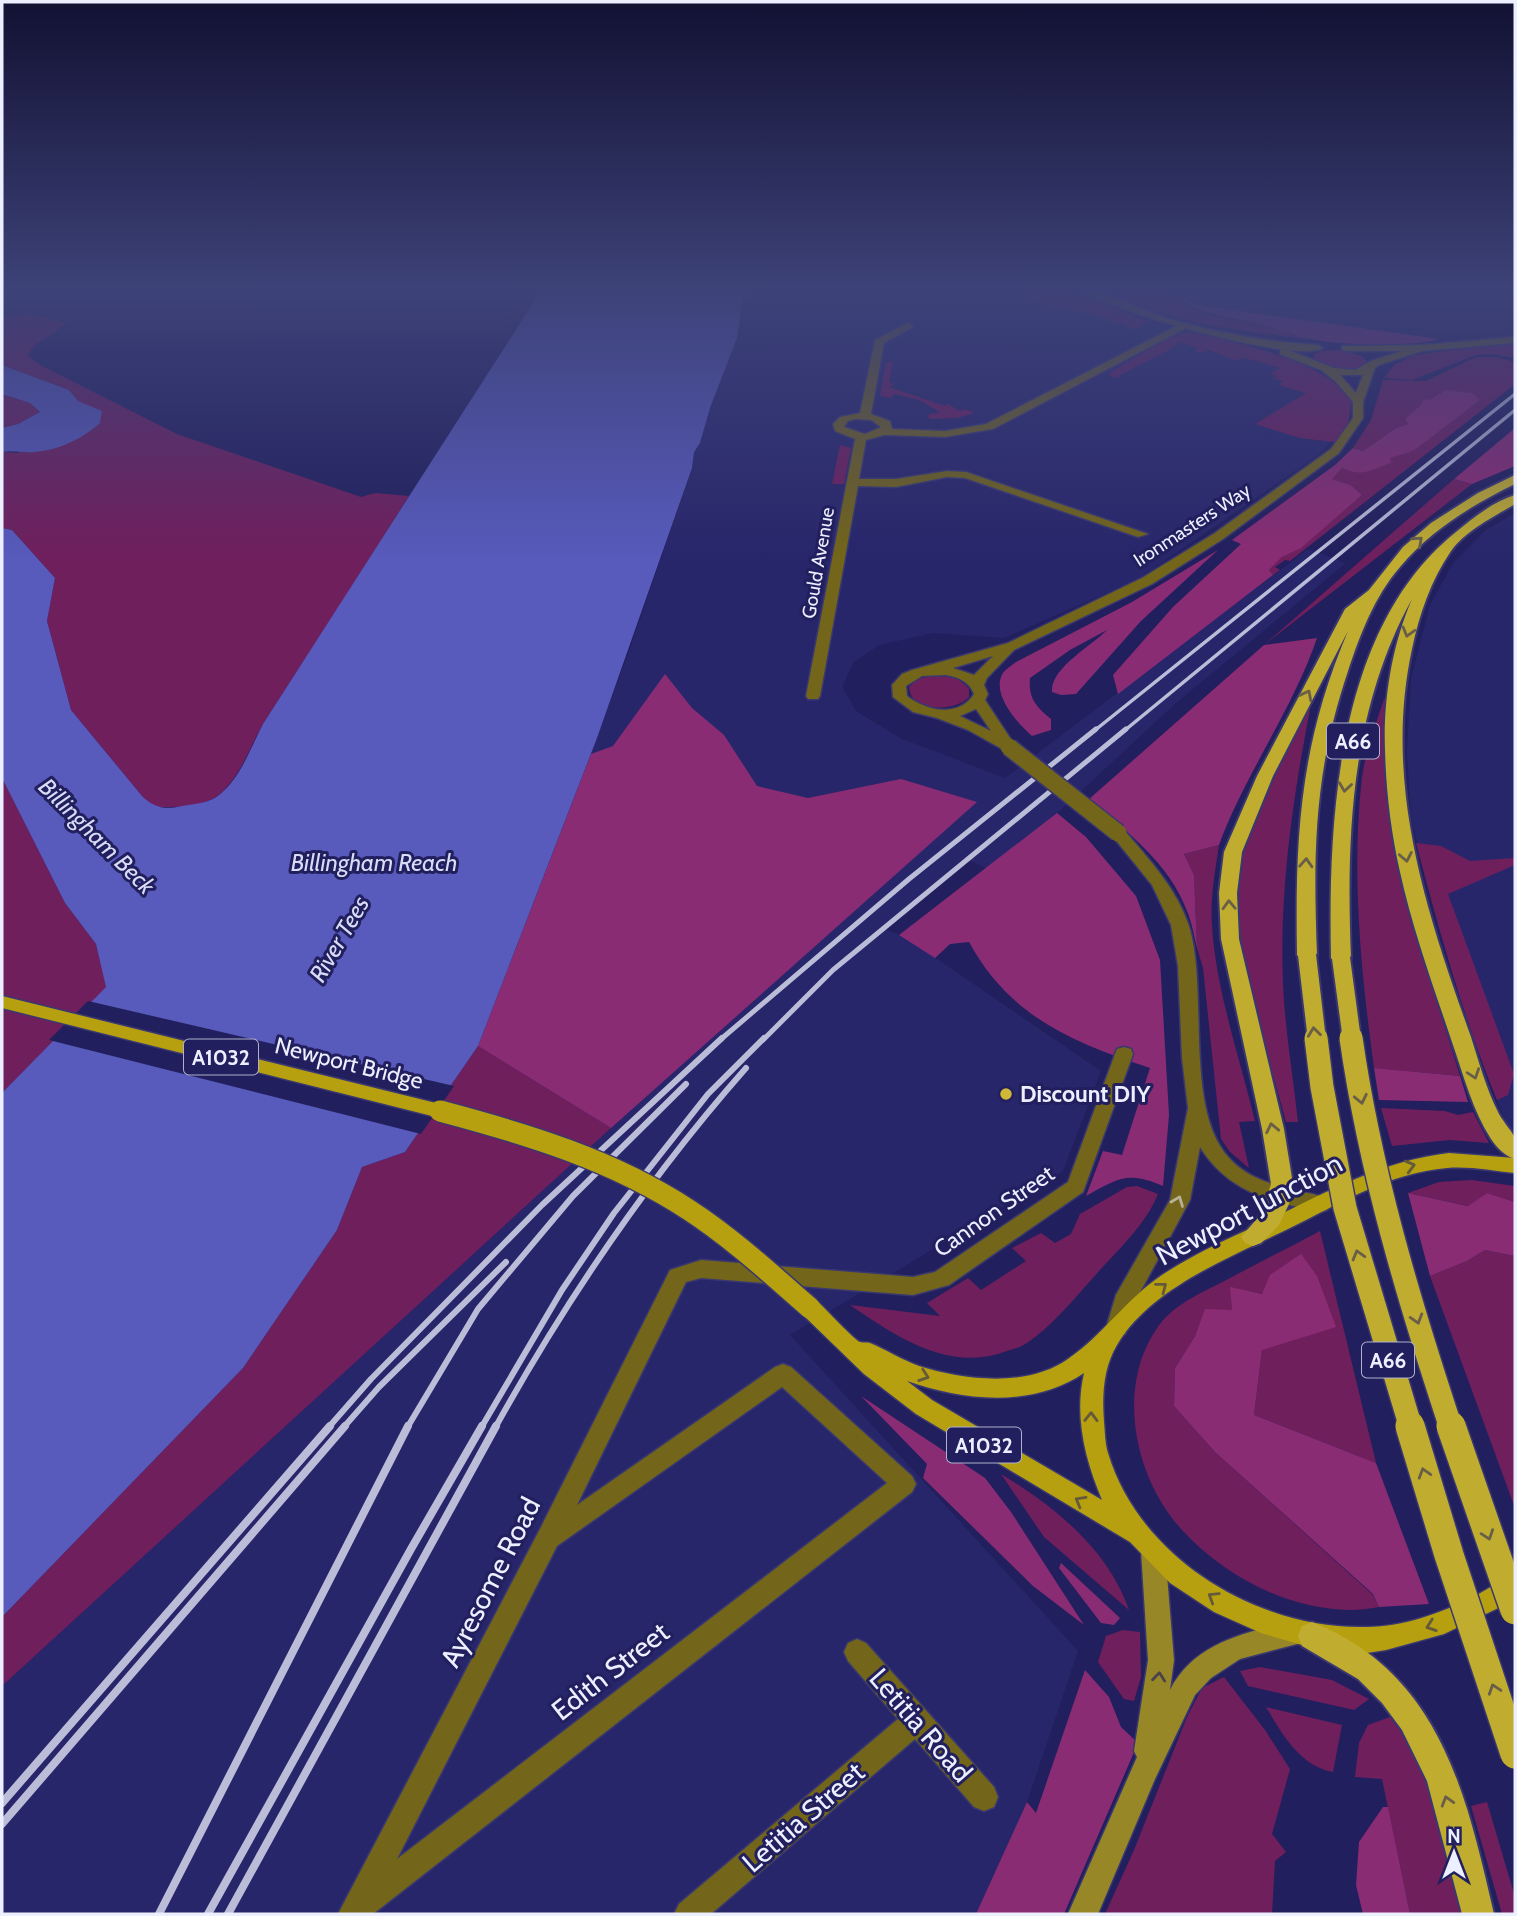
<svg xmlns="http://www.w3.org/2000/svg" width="1517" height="1916" viewBox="0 0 1517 1916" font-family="Cabin,sans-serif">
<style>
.built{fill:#28266b}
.green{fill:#701f5d}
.forest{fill:#8a2c73}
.water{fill:#585abc}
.pier{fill:#211f5d}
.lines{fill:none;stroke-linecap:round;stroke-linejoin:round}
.minor-casing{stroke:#393870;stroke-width:3}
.tertiary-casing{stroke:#393870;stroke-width:3}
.secondary-casing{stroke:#393870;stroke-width:3}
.primary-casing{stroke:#393870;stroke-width:3}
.trunk-casing{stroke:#393870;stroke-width:4}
.minor{fill:#736519;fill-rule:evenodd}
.tertiary{fill:#736519;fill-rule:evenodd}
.secondary{fill:#988726;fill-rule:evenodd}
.primary{fill:#b6a00f;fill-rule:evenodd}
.trunk{fill:#c0ac2f;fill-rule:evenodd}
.rail-far3{stroke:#bbbdd8;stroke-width:3.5}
.rail-far2{stroke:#bbbdd8;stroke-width:5}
.rail-far1{stroke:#bbbdd8;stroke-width:6}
.rail{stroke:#bbbdd8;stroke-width:8}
.tertiary-bridge-casing{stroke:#393870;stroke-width:20;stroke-linecap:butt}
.primary-bridge-casing{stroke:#393870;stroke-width:24;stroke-linecap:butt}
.trunk-bridge-far2-casing{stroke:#393870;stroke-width:22;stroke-linecap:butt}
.trunk-bridge-far1-casing{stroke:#393870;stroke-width:26;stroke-linecap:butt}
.trunk-bridge-casing{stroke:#393870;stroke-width:32;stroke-linecap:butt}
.tertiary-bridge{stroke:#736519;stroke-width:17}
.primary-bridge{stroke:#b6a00f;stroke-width:21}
.trunk-bridge-far2{stroke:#c0ac2f;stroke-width:18}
.trunk-bridge-far1{stroke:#c0ac2f;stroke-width:23}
.trunk-bridge{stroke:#c0ac2f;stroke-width:29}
.oneway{stroke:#695e48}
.oneway2{stroke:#64593a}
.oneway3{stroke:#b6b198}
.oneway4{stroke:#4b434a}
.poi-dot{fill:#cfb837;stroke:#211f5d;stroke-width:2.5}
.labels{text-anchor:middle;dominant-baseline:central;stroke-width:6;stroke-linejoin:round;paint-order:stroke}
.far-street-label{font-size:19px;fill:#ecefff;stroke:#211f5d}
.shield{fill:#211f5d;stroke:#afb1ce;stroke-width:2}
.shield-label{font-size:21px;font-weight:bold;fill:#ecefff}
.street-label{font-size:23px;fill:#ecefff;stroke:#211f5d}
.poi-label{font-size:23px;font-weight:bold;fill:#ecefff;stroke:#211f5d;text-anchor:start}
.water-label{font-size:24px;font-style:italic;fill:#d8dcf6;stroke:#211f5d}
.near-street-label{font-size:28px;fill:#ecefff;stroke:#211f5d}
</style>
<rect width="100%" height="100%" fill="#211f5d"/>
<path class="built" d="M751,289H1073L1097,303L1146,320L1263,352L1298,366L1332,441L1317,456L1137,580L1004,638L933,633L879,645L854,662L842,687L856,711L900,738L1005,778L1308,549L1346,563L1176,703L1051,819L988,869L964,858L883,928L905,937L1101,1071L1063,1171L790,1335L1078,1651L1027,1802L976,1914H2V1686L611,1128L478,1046L627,657L692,468L694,452L700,443L710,408L737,338L743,297L750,295Z
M1515,513V1134L1509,1129L1484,1068L1438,926L1411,818L1407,752L1411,679L1430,605L1453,563L1486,530Z"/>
<path class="green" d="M1044,289L1070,290L1148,322L1135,329L1124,326L1126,324L1109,322L1113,320L1029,299L1019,293Z
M1118,289H1161L1185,304L1213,316L1279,328L1309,339C1244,331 1172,324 1113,294L1112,292Z
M30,314L67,323L34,346L28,355L38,364L177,434L361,497L375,493L409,496C362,571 313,646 265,721C250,745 242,774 221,793C205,808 174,807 154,807L142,796L71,710L47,621L55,578L12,530L2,528V452L18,453L78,401L69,390L2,365V318Z
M1190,332C1238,343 1322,359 1352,400L1348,425L1335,442L1300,438L1255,424L1306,393L1278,385L1283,381L1273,378L1277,376L1270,374L1280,368L1246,358L1234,360L1208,350L1202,353L1195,351L1199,348L1178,342L1174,345L1177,346L1118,376L1122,379L1110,376L1111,372C1129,362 1173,332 1190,332Z
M1515,342V358L1492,354L1476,355L1412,380L1384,378L1394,365L1414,355Z
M1341,350L1361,356L1366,360V364C1350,374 1328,368 1314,359V355L1320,351Z
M1476,357H1496L1515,362V384L1290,561L1285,560L1275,567L1280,570L1273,575L1269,570L1282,557L1301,547L1362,495L1351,485L1331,479L1343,467L1413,451L1432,435L1439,395L1406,419L1408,424L1396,428L1363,451L1353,448L1371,420L1383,380L1426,381Z
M893,361L889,382L894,384L889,387L945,406L948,404L960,411L964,409L975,413L957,418L930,419L927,415L940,412L919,400L895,394L891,398L880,396L886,363Z
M2,394L30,403L40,412L18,424L2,428Z
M840,445L851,448L844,484H832Z
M1454,479L1472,484L1264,645Z
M930,675C945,675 959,676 969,689V697C956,712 910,713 909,687L916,680Z
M1313,694C1294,790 1279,886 1283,984C1285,1030 1293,1076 1298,1122H1286C1275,1081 1263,1040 1252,998C1245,972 1237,947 1235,920C1231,841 1279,762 1313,694Z
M1384,699L1387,700C1375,831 1423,953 1460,1076L1374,1068C1361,973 1351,873 1362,777C1366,750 1376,724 1384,699Z
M2,778L65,903L96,944L107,987L2,1093Z
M1416,843L1441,846L1470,861L1515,858V865L1448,894L1514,1074L1508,1095L1497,1100C1463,1017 1439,930 1416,843Z
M1219,845C1215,872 1210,898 1212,926C1216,990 1240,1059 1255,1121L1239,1122L1249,1168L1230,1152L1221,1139L1203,968L1197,948L1194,875L1184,854Z
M478,1046L611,1128L2,1686V1617L243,1368L337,1230L362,1167L405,1152Z
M1381,1108L1445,1111L1458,1115L1473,1112L1489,1143L1450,1140L1392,1146Z
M1472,1180L1515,1186V1202L1487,1193L1469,1206L1408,1193L1439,1182Z
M1137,1186L1158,1194C1144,1228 1115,1252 1092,1279C1072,1301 1052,1326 1027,1343C1021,1347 1014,1349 1007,1351C949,1373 897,1337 850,1305L940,1316L927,1303L968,1278L981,1290L1026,1261L1012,1248L1041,1233L1055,1243L1071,1234L1080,1214L1127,1187Z
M1320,1231L1376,1463L1254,1415L1262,1350L1263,1294L1231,1288L1232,1310H1205L1195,1336L1175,1368L1174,1406L1215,1452L1373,1595L1379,1607C1309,1621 1230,1582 1183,1531C1134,1479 1114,1385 1160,1324C1177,1302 1206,1291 1230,1278C1260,1262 1290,1247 1320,1231Z
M1485,1250L1515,1256V1508L1430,1276L1467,1261Z
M1001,1474C1054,1506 1108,1549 1129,1610L1044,1537Z
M1123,1630L1140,1632L1141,1677L1134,1701L1124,1699L1098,1662L1106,1636Z
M1260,1667L1332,1680L1369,1699L1354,1710L1248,1686L1240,1671Z
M1224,1677L1265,1730L1290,1769L1272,1834L1286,1852L1275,1861L1272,1914H1105L1134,1850L1187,1717L1202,1688Z
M1266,1707L1342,1725L1333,1772C1300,1766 1282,1734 1266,1707Z
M1390,1717L1419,1756L1463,1914H1410L1382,1779L1355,1777L1359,1743L1368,1725Z
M1487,1802L1515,1897V1914H1502L1471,1806Z"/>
<path class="forest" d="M1167,293H1172L1196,305L1439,339C1411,348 1339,345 1310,339C1299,337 1290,331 1279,329C1234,316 1210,320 1167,293Z
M1446,390L1472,393L1480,400L1413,451L1390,458L1391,463C1370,469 1366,478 1342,468L1332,479L1351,485L1362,495L1301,548L1282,557L1269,570L1273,575L1118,694L1113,675L1173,607L1241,544L1232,540L1335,465L1353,448L1363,451L1396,428L1408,424L1405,419L1421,405L1423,400L1432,399Z
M1515,428V466L1472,484L1454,479Z
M1218,550L1141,621L1076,694L1061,695L1052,692C1050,668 1093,645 1107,630L1070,650L1030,678C1028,698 1036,707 1051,719V730L1032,736C1018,724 990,693 1003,673C1006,669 1012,665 1016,662L1132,602Z
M1317,638C1292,711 1245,774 1219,845L1184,854L1194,875L1197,948C1194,936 1192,923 1187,911C1169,863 1127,831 1088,800L1264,645Z
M665,674L692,708L724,735L757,786L808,798L901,779L977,802L611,1128L478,1046L591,754L613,746Z
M1057,813L1086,837L1136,896L1160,960L1169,1115L1163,1186C1127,1171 1119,1178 1086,1196L1103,1151L1122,1155L1150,1068C1072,1042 1010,1017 969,942L950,944L935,958L899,935Z
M1374,1068L1460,1076L1468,1102L1379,1100Z
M1408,1193L1468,1206L1487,1193L1515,1202V1256L1485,1250L1467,1261L1430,1276Z
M1301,1254L1317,1276L1336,1327L1262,1350L1254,1415L1376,1463L1429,1604L1379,1607L1373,1594L1215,1452L1174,1406L1175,1368L1195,1336L1205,1309L1232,1310L1230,1287L1262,1294L1270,1275Z
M861,1396L985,1478L1011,1512L1084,1625L1033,1586L923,1478L927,1464Z
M1061,1563L1120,1618L1114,1625L1101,1623L1059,1568Z
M1085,1670L1109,1697L1121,1727L1138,1743L1064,1914H976L1027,1802L1036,1813Z
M1383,1807H1388L1410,1914H1363L1356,1885L1359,1842Z"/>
<path class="water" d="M542,289H751L750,295L743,298L737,338L710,408L700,443L694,452L692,468L597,738L478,1046L405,1152L362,1167L337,1230L243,1368L2,1617V1093L106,987L96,944L65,903L2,778V528L12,530L55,578L47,621L71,710L142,796C155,808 164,810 182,806C194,804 210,803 219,795C240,779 251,747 263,724Z
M2,365L69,390L78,401L102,411L100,423C82,439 59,450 35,452C23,453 13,450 2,452V428L18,424L40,412L30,403L2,394Z"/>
<path class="pier" d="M88,1001L454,1086L421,1134L49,1040Z"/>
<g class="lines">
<g class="minor-casing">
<path id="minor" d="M908,323L913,326L911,328L884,343L871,414L890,421L892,429L945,431L986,424L1182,323H1188V327L993,429L945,437L885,435L866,440L859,479H896L947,471L966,472L1148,534L1138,537L965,478L947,477L896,487L858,486L820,696L818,699H808L806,696L855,439L835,431L833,424L840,417L860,413L875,340ZM856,419L871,420L881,427L865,434L844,427L848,421Z
M1124,1047L1131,1049L1133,1054L1083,1192L949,1285L913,1295L701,1278L686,1282L577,1505L775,1367L783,1364L791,1367L912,1476L916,1484L912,1492L373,1914H338L539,1531L670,1270L701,1260L913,1277L935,1272L1068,1182L1115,1054L1117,1049ZM782,1387L887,1483L397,1859L557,1546Z
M857,1639L866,1643L994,1787L998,1797L994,1807L984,1811L974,1807L915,1739L711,1914H674L679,1904L898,1719L848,1661L844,1652L848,1643Z"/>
</g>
<g class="tertiary-casing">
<path id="tertiary" d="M1079,289C1103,289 1144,311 1170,319C1218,333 1268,342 1318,345L1323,348C1297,365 1107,310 1079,289Z
M1515,337V343L1422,351L1379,365L1375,368L1363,402V418L1339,453L1223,539L1152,584L1014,650L987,678L984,685L988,694L985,700L1016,747L1014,750H1004L968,730L937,718L913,712L893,697L892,685L902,674L912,670L1008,643L1142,578L1215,533L1331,449L1353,418V402L1336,382L1321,370L1280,354V350H1288L1334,368L1355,370L1371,361L1402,351H1346L1342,350V346L1421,345ZM1340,375H1363L1356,393ZM993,656L974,675L953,668ZM945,675C958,677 969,681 974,694C959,718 926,711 907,696L906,686L922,676ZM976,709L991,731L960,716Z
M1118,828L1124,830C1149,859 1177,889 1189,926C1209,990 1183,1110 1230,1159C1255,1186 1294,1188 1327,1198L1330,1204L1327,1210L1320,1212C1271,1202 1228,1192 1200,1147L1190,1200L1138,1296L1125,1334L1117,1337L1109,1334L1106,1328L1116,1295L1170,1200L1188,1108L1182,1058L1178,966L1171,925L1152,885L1110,833Z"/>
</g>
<g class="secondary-casing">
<path id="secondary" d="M1153,1539L1162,1543L1165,1551L1174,1660L1170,1690C1195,1641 1249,1632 1297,1620L1306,1623L1310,1632L1306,1641L1297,1644L1240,1659L1211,1678L1195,1695L1155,1779L1098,1914H1068L1137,1757L1134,1751L1148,1660L1141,1551L1144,1543Z"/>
</g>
<g class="primary-casing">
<path id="primary" d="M2,996L440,1104L447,1106L450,1111L447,1116L440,1118L2,1008Z
M1449,1153L1515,1158V1173C1493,1171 1470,1166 1447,1168C1389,1173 1341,1203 1290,1228C1233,1256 1150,1288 1117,1345C1103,1368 1102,1396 1104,1422C1105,1432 1105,1444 1108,1453C1140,1560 1260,1630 1367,1627C1403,1627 1441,1613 1473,1597C1487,1590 1500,1580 1515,1575V1600L1444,1634L1386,1650L1367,1653L1319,1650L1261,1633L1214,1612L1170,1583L1130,1542L916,1414L864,1374L802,1314L799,1308L802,1302L810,1299L818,1302C826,1309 853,1339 860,1342C864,1343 867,1342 870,1343C887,1350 902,1360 919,1366C963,1380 1027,1388 1068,1359C1103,1335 1126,1299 1162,1275C1197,1252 1234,1236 1271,1219C1330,1190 1383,1161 1449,1153ZM1084,1373C1074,1417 1085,1459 1102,1500L932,1400L907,1381C964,1401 1032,1408 1084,1373Z"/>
</g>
<g class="trunk-casing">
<path id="trunk" d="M1515,475V484C1472,505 1431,530 1400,567C1374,597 1360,635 1348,671C1314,772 1313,850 1317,955L1314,959H1300L1297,955C1295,834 1300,744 1348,631L1273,776L1242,852L1237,893L1239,939L1284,1129L1293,1184L1289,1204L1279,1225L1261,1243L1253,1246L1245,1243L1241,1237L1262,1213L1271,1184L1262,1129L1221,939L1219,893L1224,852L1257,776L1345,609L1369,590L1403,547L1431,523L1478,493Z
M1515,495V504C1495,516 1465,531 1451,551C1431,580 1419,615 1412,649C1383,783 1426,912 1471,1037C1479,1062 1486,1088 1498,1112C1501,1119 1514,1134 1515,1138C1517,1143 1515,1154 1515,1159C1505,1156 1497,1148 1491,1139C1473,1111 1464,1077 1453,1045C1434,988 1413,931 1400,872C1391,832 1386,791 1385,750C1383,701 1392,645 1412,599C1351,710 1346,834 1351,958L1348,962H1334L1331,958C1328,818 1337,627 1456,532C1473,518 1494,501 1515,495Z
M1312,1622C1440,1673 1466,1793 1494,1914H1462L1427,1781L1402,1730L1382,1703L1358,1679L1302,1646L1298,1636L1302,1626Z"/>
</g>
<use href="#minor" class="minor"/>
<use href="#tertiary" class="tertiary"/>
<use href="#secondary" class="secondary"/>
<use href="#primary" class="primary"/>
<use href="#trunk" class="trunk"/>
<path class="rail-far3" d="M1094,731L1515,394
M1124,731L1515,410"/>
<path class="rail-far2" d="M720,1040L909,879L1096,729
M763,1040L833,970L1126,729"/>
<path class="rail-far1" d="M328,1428L371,1379L542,1205L722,1038
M343,1428L379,1387L506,1262
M407,1428L478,1309L573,1196L686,1084
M481,1428L562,1290L614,1213L708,1094L764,1038
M495,1428C566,1300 649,1178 746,1068"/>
<path class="rail" d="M2,1803L330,1426
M2,1824L345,1426
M159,1914L408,1426
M208,1914L411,1549L482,1426
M228,1914L496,1426"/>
<g class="tertiary-bridge-casing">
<path id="tertiary-bridge" d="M1009,747L1118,833"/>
</g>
<g class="primary-bridge-casing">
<path id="primary-bridge" d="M440,1111C527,1134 613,1160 689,1210C732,1238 771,1274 810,1308"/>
</g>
<g class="trunk-bridge-far2-casing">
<path id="trunk-bridge-far2" d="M1307,955L1317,1040
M1341,958L1352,1040"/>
</g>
<g class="trunk-bridge-far1-casing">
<path id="trunk-bridge-far1" d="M1316,1038L1322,1087L1345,1208L1411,1428
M1351,1038C1370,1171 1409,1301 1451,1428"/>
</g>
<g class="trunk-bridge-casing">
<path id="trunk-bridge" d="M1410,1426L1449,1555L1515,1754
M1451,1426L1515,1610"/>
</g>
<use href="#tertiary-bridge" class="tertiary-bridge"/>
<use href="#primary-bridge" class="primary-bridge"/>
<use href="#trunk-bridge-far2" class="trunk-bridge-far2"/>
<use href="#trunk-bridge-far1" class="trunk-bridge-far1"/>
<use href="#trunk-bridge" class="trunk-bridge"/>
</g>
<defs><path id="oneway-chevron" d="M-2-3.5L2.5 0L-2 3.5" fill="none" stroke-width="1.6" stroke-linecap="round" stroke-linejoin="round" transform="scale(1.75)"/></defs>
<g class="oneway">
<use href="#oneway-chevron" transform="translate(1418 541) rotate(-42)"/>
<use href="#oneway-chevron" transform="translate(1408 632) rotate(106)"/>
<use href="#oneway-chevron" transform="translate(1307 695) rotate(-63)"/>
<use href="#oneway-chevron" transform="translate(1345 787) rotate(98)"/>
<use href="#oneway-chevron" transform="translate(1406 857) rotate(79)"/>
<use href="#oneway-chevron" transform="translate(1306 863) rotate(-87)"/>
<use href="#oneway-chevron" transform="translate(1229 905) rotate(-92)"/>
<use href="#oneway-chevron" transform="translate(1314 1032) rotate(-97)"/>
<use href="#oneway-chevron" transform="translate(1474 1074) rotate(71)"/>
<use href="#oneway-chevron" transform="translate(1361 1099) rotate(78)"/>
<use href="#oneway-chevron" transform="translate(1272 1128) rotate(-102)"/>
<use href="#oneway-chevron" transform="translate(1358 1255) rotate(-106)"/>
<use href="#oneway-chevron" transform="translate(1417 1319) rotate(73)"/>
<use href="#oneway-chevron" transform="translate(1424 1473) rotate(-107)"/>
<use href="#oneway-chevron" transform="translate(1488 1535) rotate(71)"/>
<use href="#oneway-chevron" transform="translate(1494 1689) rotate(-108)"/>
<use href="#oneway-chevron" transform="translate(1447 1801) rotate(-107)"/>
</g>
<g class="oneway2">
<use href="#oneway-chevron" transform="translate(1410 1166) rotate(-15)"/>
<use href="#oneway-chevron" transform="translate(1162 1287) rotate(-38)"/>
<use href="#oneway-chevron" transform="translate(924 1376) rotate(19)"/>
<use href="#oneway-chevron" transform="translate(1091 1417) rotate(-89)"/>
<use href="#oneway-chevron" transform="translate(1080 1501) rotate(-150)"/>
<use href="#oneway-chevron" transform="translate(1213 1597) rotate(-148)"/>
<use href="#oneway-chevron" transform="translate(1431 1626) rotate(161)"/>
</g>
<use class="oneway3" href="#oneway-chevron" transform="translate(1178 1201) rotate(-69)"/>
<use class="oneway4" href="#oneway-chevron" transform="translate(1159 1677) rotate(-84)"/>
<linearGradient id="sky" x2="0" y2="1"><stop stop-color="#121133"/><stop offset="0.52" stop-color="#3d4278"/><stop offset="1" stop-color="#3d4278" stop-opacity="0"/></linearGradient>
<rect width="1517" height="558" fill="url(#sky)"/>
<circle class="poi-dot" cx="1006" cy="1094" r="7"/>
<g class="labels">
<g class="far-street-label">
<text transform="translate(1192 525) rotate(-33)">Ironmasters Way</text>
<text transform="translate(818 563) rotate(-80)">Gould Avenue</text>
</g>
<g class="shield">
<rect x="1327" y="723.5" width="52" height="35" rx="5"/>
<rect x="184" y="1039.5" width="74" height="35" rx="5"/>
<rect x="1362" y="1342.5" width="52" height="35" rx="5"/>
<rect x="947" y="1427.5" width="74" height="35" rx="5"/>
</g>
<g class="shield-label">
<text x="1353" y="741">A66</text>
<text x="221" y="1057">A1032</text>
<text x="1388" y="1360">A66</text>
<text x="984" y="1445">A1032</text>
</g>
<g class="street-label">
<text transform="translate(349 1063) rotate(14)">Newport Bridge</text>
<text transform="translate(994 1211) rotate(-35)">Cannon Street</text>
</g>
<g class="poi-label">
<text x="1020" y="1094">Discount DIY</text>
</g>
<g class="water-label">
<text transform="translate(97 836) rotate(45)">Billingham Beck</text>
<text x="374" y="862">Billingham Reach</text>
<text transform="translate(339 939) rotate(-60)">River Tees</text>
</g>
<g class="near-street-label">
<text transform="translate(1249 1209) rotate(-28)">Newport Junction</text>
<text transform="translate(490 1582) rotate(-63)">Ayresome Road</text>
<text transform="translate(610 1671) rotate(-38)">Edith Street</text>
<text transform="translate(921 1725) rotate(49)">Letitia Road</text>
<text transform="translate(803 1817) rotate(-41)">Letitia Street</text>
</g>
</g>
<rect width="1517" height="1916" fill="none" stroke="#ecefff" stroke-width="7"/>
<g transform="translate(1454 1853)" stroke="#211f5d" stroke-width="5" paint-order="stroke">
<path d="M0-5L12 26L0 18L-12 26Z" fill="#ecefff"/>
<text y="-10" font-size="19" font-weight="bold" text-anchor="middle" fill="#ecefff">N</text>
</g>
</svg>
